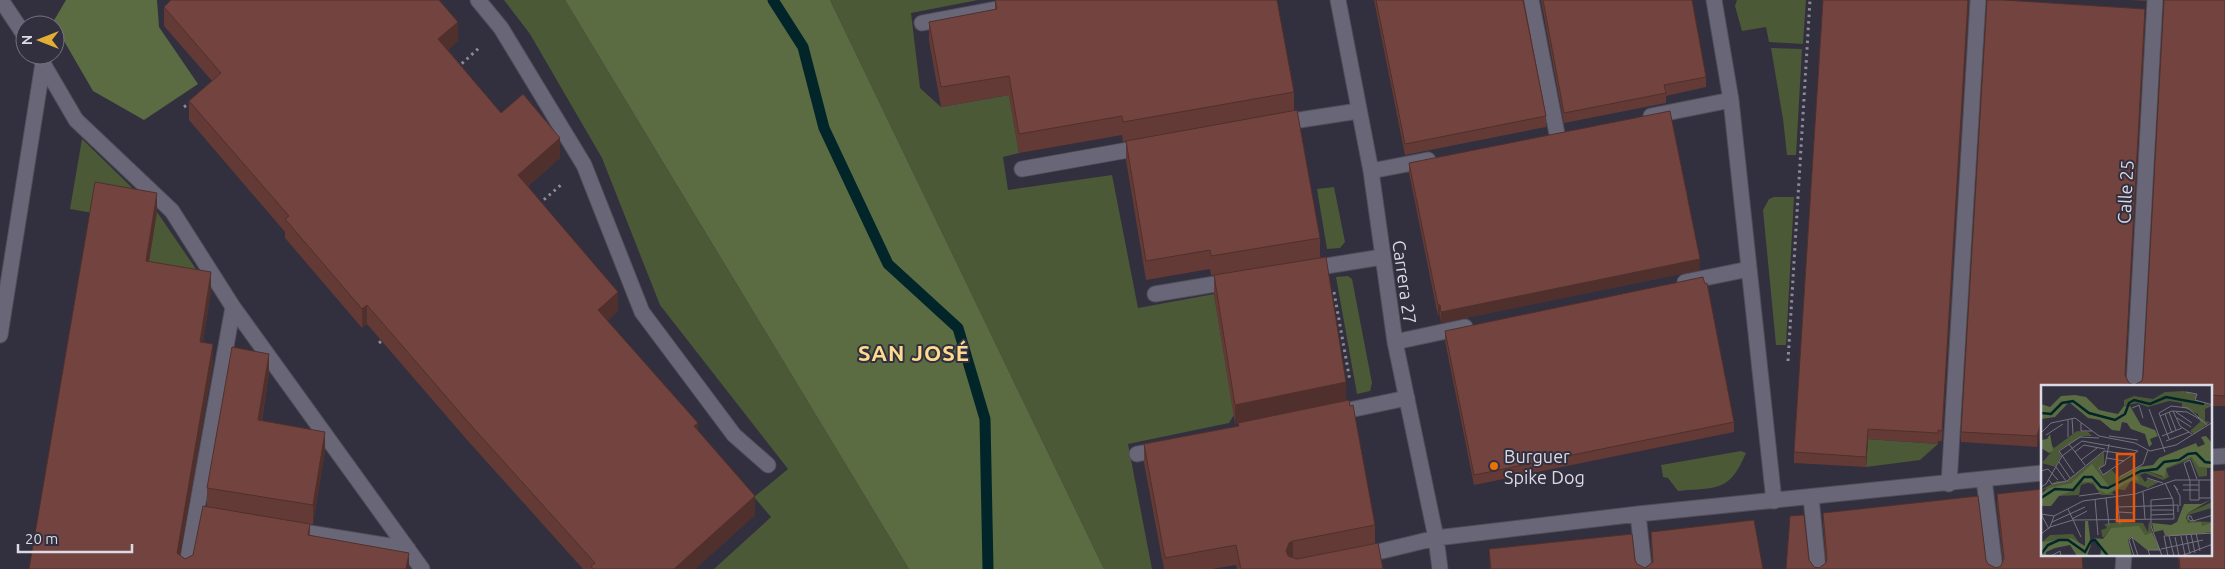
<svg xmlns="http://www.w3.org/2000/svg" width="2225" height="569" viewBox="0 0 2225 569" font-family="Ubuntu,sans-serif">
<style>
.green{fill:#4b5937}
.forest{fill:#5b6c42}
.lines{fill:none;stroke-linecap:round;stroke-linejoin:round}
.stream{stroke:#022529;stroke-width:11}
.minor-casing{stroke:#504e5a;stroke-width:17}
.path{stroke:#8e8b97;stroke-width:3;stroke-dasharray:2.5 4;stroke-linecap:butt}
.minor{stroke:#696777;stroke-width:15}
.wall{fill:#633a36}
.shaded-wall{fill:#50302c}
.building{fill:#73443f;stroke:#50302c}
.food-dot{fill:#e8710a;stroke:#322f3e;stroke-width:2}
.labels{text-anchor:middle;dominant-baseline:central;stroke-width:4;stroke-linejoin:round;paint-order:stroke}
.street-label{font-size:18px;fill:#dcdae4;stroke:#322f3e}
.poi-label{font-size:18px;fill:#dcdae4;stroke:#322f3e;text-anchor:start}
.district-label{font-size:22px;font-weight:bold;letter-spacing:1px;fill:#feda90;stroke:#322f3e}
.inset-river{fill:none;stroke:#022529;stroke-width:2.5}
.inset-road{fill:none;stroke:#767380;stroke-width:1}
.view{fill:#e8590c;fill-opacity:0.15;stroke:#e8590c;stroke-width:2.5}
.inset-edge{fill:none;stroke:#dcdae4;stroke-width:2.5}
</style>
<rect width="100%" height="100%" fill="#322f3e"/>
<path class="green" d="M504,0H565L909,569H714L771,517L754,497L788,469L660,305L602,158L530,34Z
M830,0H978L911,13L920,88L941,107L1009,95L1019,153L1003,157L1008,190L1112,175L1138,308L1214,294L1234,415L1229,423L1128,444L1152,569H1104Z
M1737,0H1806L1803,44L1769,42L1766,27L1742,31L1735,6Z
M1771,48L1802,49L1796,155H1787L1783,119Z
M82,139L157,212L211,291L146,280L93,213L70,209Z
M1334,187L1345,242L1340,248L1327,249L1317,189Z
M1774,197H1794L1786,345H1776L1763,210L1769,199Z
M1348,276L1352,279L1372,383L1370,391L1357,394L1336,277Z
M1868,439L1938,444L1920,460L1866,467Z
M1741,451L1746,453C1729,493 1717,487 1678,491L1668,478L1663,477L1661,465Z"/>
<path class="forest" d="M66,0H157L159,27L198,84L144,120L93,91L53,22Z
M565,0H830L1104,569H909Z"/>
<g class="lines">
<path class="stream" d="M773,0L803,47L824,128L888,264L958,328L985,419L988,569"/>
<g class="minor-casing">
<path id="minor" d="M1,0L25,36
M478,0L501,28L584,165L642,312L734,435L768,465
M1338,0L1371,171L1395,342L1436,538L1440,569
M1531,0L1557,134
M1714,0L1731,100L1774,501
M922,23L1045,0
M38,55L76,120L172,211L233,307L422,569
M1651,116L1731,100
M1280,123L1358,111
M1022,169L1145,147
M1371,171L1428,160
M1307,269L1382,257
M1685,282L1749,269
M1155,294L1233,281
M0,335L43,63
M1395,342L1465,327
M2134,386L2155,0
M1335,413L1407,398
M1137,454L1163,449
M2211,457L2225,456
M1984,479L1995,569
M1949,484L1978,0
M1811,497L1818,569
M1638,514L1644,569
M291,530L408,549
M1361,556L1436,538L1638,514L2042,473
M186,569L233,307
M2123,569L2124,555"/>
</g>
<path class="path" d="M457,68L480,47
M184,107L191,102
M539,204L562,184
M1334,292L1350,381
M379,343L385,338
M1788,361L1810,0"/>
<use href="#minor" class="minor"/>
</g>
<path class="wall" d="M995,0L1294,92V111L1320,238V258L1346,401L1375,525V544L1383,569H1237L1236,565L1212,569H1164L1144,463V444L1238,426V423L1235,424L1214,294V275H1211L1210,269L1146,280L1126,160V141L1123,142L1122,135L1019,153L1009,95L941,107L929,41V22L995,10Z
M1374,0H1524L1546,116V127L1405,155Z
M1541,0H1692L1706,77V87L1666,96V103L1564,123Z
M1969,0L1942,441H1938V444L1868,439L1866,467L1794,463V452Z
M2129,0H2146V1Z
M2225,0V406H2211V386H2042V429L2037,447L1961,442V432L2145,20L2125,376L2129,383L2134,385L2142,381L2143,376Z
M164,7L458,41L448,50L501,113L560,158L528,186L618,311L607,321L698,431L755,515L695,569H583L468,441L367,324L362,328L285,238V232L189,120V101L212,81L164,26Z
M1409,163L1700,270L1441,323L1440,315L1438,316L1409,173Z
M157,212L149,261L211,291L203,342L213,363L180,556L185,559L193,555L207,507V488L269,374L262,420L325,451L313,524H310V535L409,569H29Z
M1445,331L1734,422V432L1474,485L1445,341Z
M1997,494L2083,569H1786L1809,560L1814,567L1819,568L1826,563L1823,523V513L1986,560L1988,564L1996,568L2001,566L2003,560L1997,504Z
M1651,532L1763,569H1490L1489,549L1637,564L1645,568L1652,562Z
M2178,555H2211L2225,569H2179Z"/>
<path class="shaded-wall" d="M1968,0H1969L1942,441V431Z
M2145,9V20L2125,385V375Z
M458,22V41L438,59V39Z
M560,138V158L518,194V175Z
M157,193V212L146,280V261Z
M1700,259V270L1441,323V312Z
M211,272V291L200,361V342Z
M618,292V311L598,329V310Z
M367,305V324L362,328V309Z
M1438,305H1440V315L1438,316Z
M213,344V363L178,569L177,553Z
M269,354V374L258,439V420Z
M1346,382V401L1235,424V405Z
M2042,418V429L2037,447V436Z
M698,423V442L694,426Z
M1868,429V439L1866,467V457Z
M325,432V451L313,524V505Z
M755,496V515L695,569H674Z
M1293,541V560L1289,562L1286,551L1289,543Z
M409,553V569H406Z"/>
<path class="building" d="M171,0H439L458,22L438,39L501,113L523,94L560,138L518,175L618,292L598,310L698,423L694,426L755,496L674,569H593L591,566L595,563L468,422L367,305L362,309L285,219L289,216L189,101L221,73L164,7Z
M995,0H1277L1294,92L1123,122L1122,116L1019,134L1009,76L941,87L929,22L997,9Z
M1376,0H1523L1546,116L1405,144Z
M1543,0H1692L1706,77L1664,85L1666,93L1564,113Z
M1823,0H1968L1942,431L1938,430V433L1868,429L1866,457L1794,452Z
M1987,0H2003L2145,9L2125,375L2129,383L2134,385L2142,381L2143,376L2164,0H2225V396L2211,395V386H2042V418L2037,436L1961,432Z
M1297,110L1320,238L1211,256L1210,250L1146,261L1126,141Z
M1670,111L1700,259L1441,312L1440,305H1438L1409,163Z
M95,182L157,193L146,261L211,272L200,342L213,344L177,553L185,559L193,555L203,506L310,524L308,535L409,553L406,569H29Z
M1326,257L1346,382L1235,405L1214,275Z
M1703,277L1705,284L1707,283L1734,422L1474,475L1445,331Z
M232,347L269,354L258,420L325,432L313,505L207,488Z
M1349,400L1350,406L1353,405L1375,525L1293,541L1289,543L1286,551L1288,556L1297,559L1378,543L1383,569H1241L1236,545L1165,558L1144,444L1239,426L1238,423Z
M2225,470V569H2180L2179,555H2211V471Z
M2042,489V555H2082L2083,569H1786L1790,516L1804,515L1809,560L1814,567L1819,568L1826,563L1827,558L1823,513L1978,496L1986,560L1988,564L1996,568L2001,566L2004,558L1997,494Z
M1754,520L1763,569H1491L1489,549L1632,534L1635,560L1637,564L1645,568L1653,562L1651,532Z"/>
<circle class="food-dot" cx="1494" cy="466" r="5"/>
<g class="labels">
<g class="street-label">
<text transform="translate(2125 192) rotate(-87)">Calle 25</text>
<text transform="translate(1405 282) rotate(82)">Carrera 27</text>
</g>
<g class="poi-label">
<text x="1504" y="456">Burguer<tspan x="1504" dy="21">Spike Dog</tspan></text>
</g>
<g class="district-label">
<text x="914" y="352">SAN JOSÉ</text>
</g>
</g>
<g transform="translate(2041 385)">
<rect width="171" height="171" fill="#322f3e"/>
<path d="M143,6L156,10L153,15L171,21L164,24V36L169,37L153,49L149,46L159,37L157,29L141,22V18L128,16L107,22L96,18L83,21V15L93,11L112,14L124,7ZM36,46L47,47L51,51H42L18,65L20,71L14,82L1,78L11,66L9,58L13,63ZM63,67V80L58,84L61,90L71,85L77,92L95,82L112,80L98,82L68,101L51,80L30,98L0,105L16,96L25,97ZM151,72L171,83H166V91L158,92L150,74L125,84L128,92L122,95L104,88L99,90L104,97L107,94L118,97L107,103L90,96L84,105L75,104L71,108L74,110H60L52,99L47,98L40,100L38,110L18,111L32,106L40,97H53L69,107L74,103L93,93L99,97L96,90L104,85L121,92L125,83ZM171,117V123L147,130V136L171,137L161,141L145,137L147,128ZM108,135L111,147L104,150L70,143L62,153L61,150L60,145L66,143L63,139L80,137L102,138L107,147ZM32,149L41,162L36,157H1L9,150Z" fill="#4b5937"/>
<path d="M34,10L45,12L58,25L77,29L83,21H89L100,40L114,45L117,51L109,54L111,59L108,62L104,49L90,44L86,38L81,37L79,46L71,45L59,35L47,33L28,17L14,32L0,34V19L9,22L20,11ZM9,49L12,66L8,68L0,63V55L6,54ZM165,51L171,58V83L158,82L151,72L125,83L124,92L104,85L96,90L99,97L93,94L66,109L56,104L53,97H40L32,106L18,111L10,121H0V109L7,103L30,98L51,79L68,101L98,82L112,80L118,73L155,58L157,62L164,59L160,52ZM171,114L147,128L145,133L147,138L160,137L161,141L171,137V147L134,151L124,150L122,145L113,147L111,138L130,140L136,137L143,119H160ZM44,136H47L50,160L46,171H36L29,160L14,163L5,167V171H0L1,157L30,153L44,161ZM98,141L104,150L111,147L119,165H106L90,152L87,155L91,171H59L60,165L53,153L62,154L70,143Z" fill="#5b6c42"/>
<path class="inset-river" d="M0,28L10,29L21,18L32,16L48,28L74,35L84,29L88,18L93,15L109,19L125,12L163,19M0,113L14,104L32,105L43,92H51L60,102L67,103L100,86L116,84L123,77L138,75L147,69L155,68L164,77L172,78M0,169L7,160L18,155H27L44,167L50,156L54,155L67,171"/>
<path class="inset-road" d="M145,7L156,9L154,15L172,20M91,23L98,20L102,33M108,24L124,67M132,26L139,41L151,49M128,27L135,45M135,27L151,38M124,29L131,48M119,31L131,26L146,27L162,36M31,33L32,49M136,33L150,42M27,35V52M40,38V46H51M0,48L10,38L34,33L58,51L94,58L109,66L135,60L172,37M5,50L22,39M68,51L97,55M121,51L141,43M128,54L118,28L130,21L147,23L166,40M125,56L148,47M28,59L44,80M68,59L64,80L58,83L62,90L97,66M34,67L43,60L64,64M66,73L83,76M40,75L56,63M18,77L29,93M15,82L25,96M0,86L7,84L17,95M33,88L18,66L39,52L58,53M79,92L102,79L107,65M106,93L122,98M156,94L149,75L143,78L149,96V115H158V95M8,95L11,99L26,96L63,66L91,70M142,100H158M0,102L5,99L21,71L41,56L97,66M75,104L79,139M137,105L133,100L139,111V121M142,105H158M102,107L104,134M38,111L60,108M65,113L68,140M158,113H170V84M54,114L57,150M78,122L137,120V127M27,124L40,152M110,125H132M78,127L93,128M0,129L13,131L42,116L94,109L134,95H172M0,129L8,144M110,130L133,129M147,131H150L152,136L148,135ZM31,134L46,126M152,136L172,130M11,137L44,122M9,142L32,135L133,134L132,115L124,98M155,148L159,166M0,149L9,142L13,131M150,149L154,168M145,150L149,169M128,151L133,171M140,151L144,170M134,152L138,171M120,164L162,155M10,171L19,166L20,171M93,171L88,155L91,152L97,171M109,171L107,165H120M121,171L110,141V115L132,113M127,171L123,151L172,148M140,171L172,159"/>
<path class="view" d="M76,69H93V136H76Z"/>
<rect width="171" height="171" class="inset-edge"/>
</g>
<g transform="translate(40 40) rotate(270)"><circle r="24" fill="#322f3e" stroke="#767380"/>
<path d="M0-4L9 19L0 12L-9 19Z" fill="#e2af34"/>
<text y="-8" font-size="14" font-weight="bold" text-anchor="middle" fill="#dcdae4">N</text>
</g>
<path d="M18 544v8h114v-8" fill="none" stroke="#dcdae4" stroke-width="2.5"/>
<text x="25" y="544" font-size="15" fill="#dcdae4" stroke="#322f3e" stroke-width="4" paint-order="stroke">20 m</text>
</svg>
